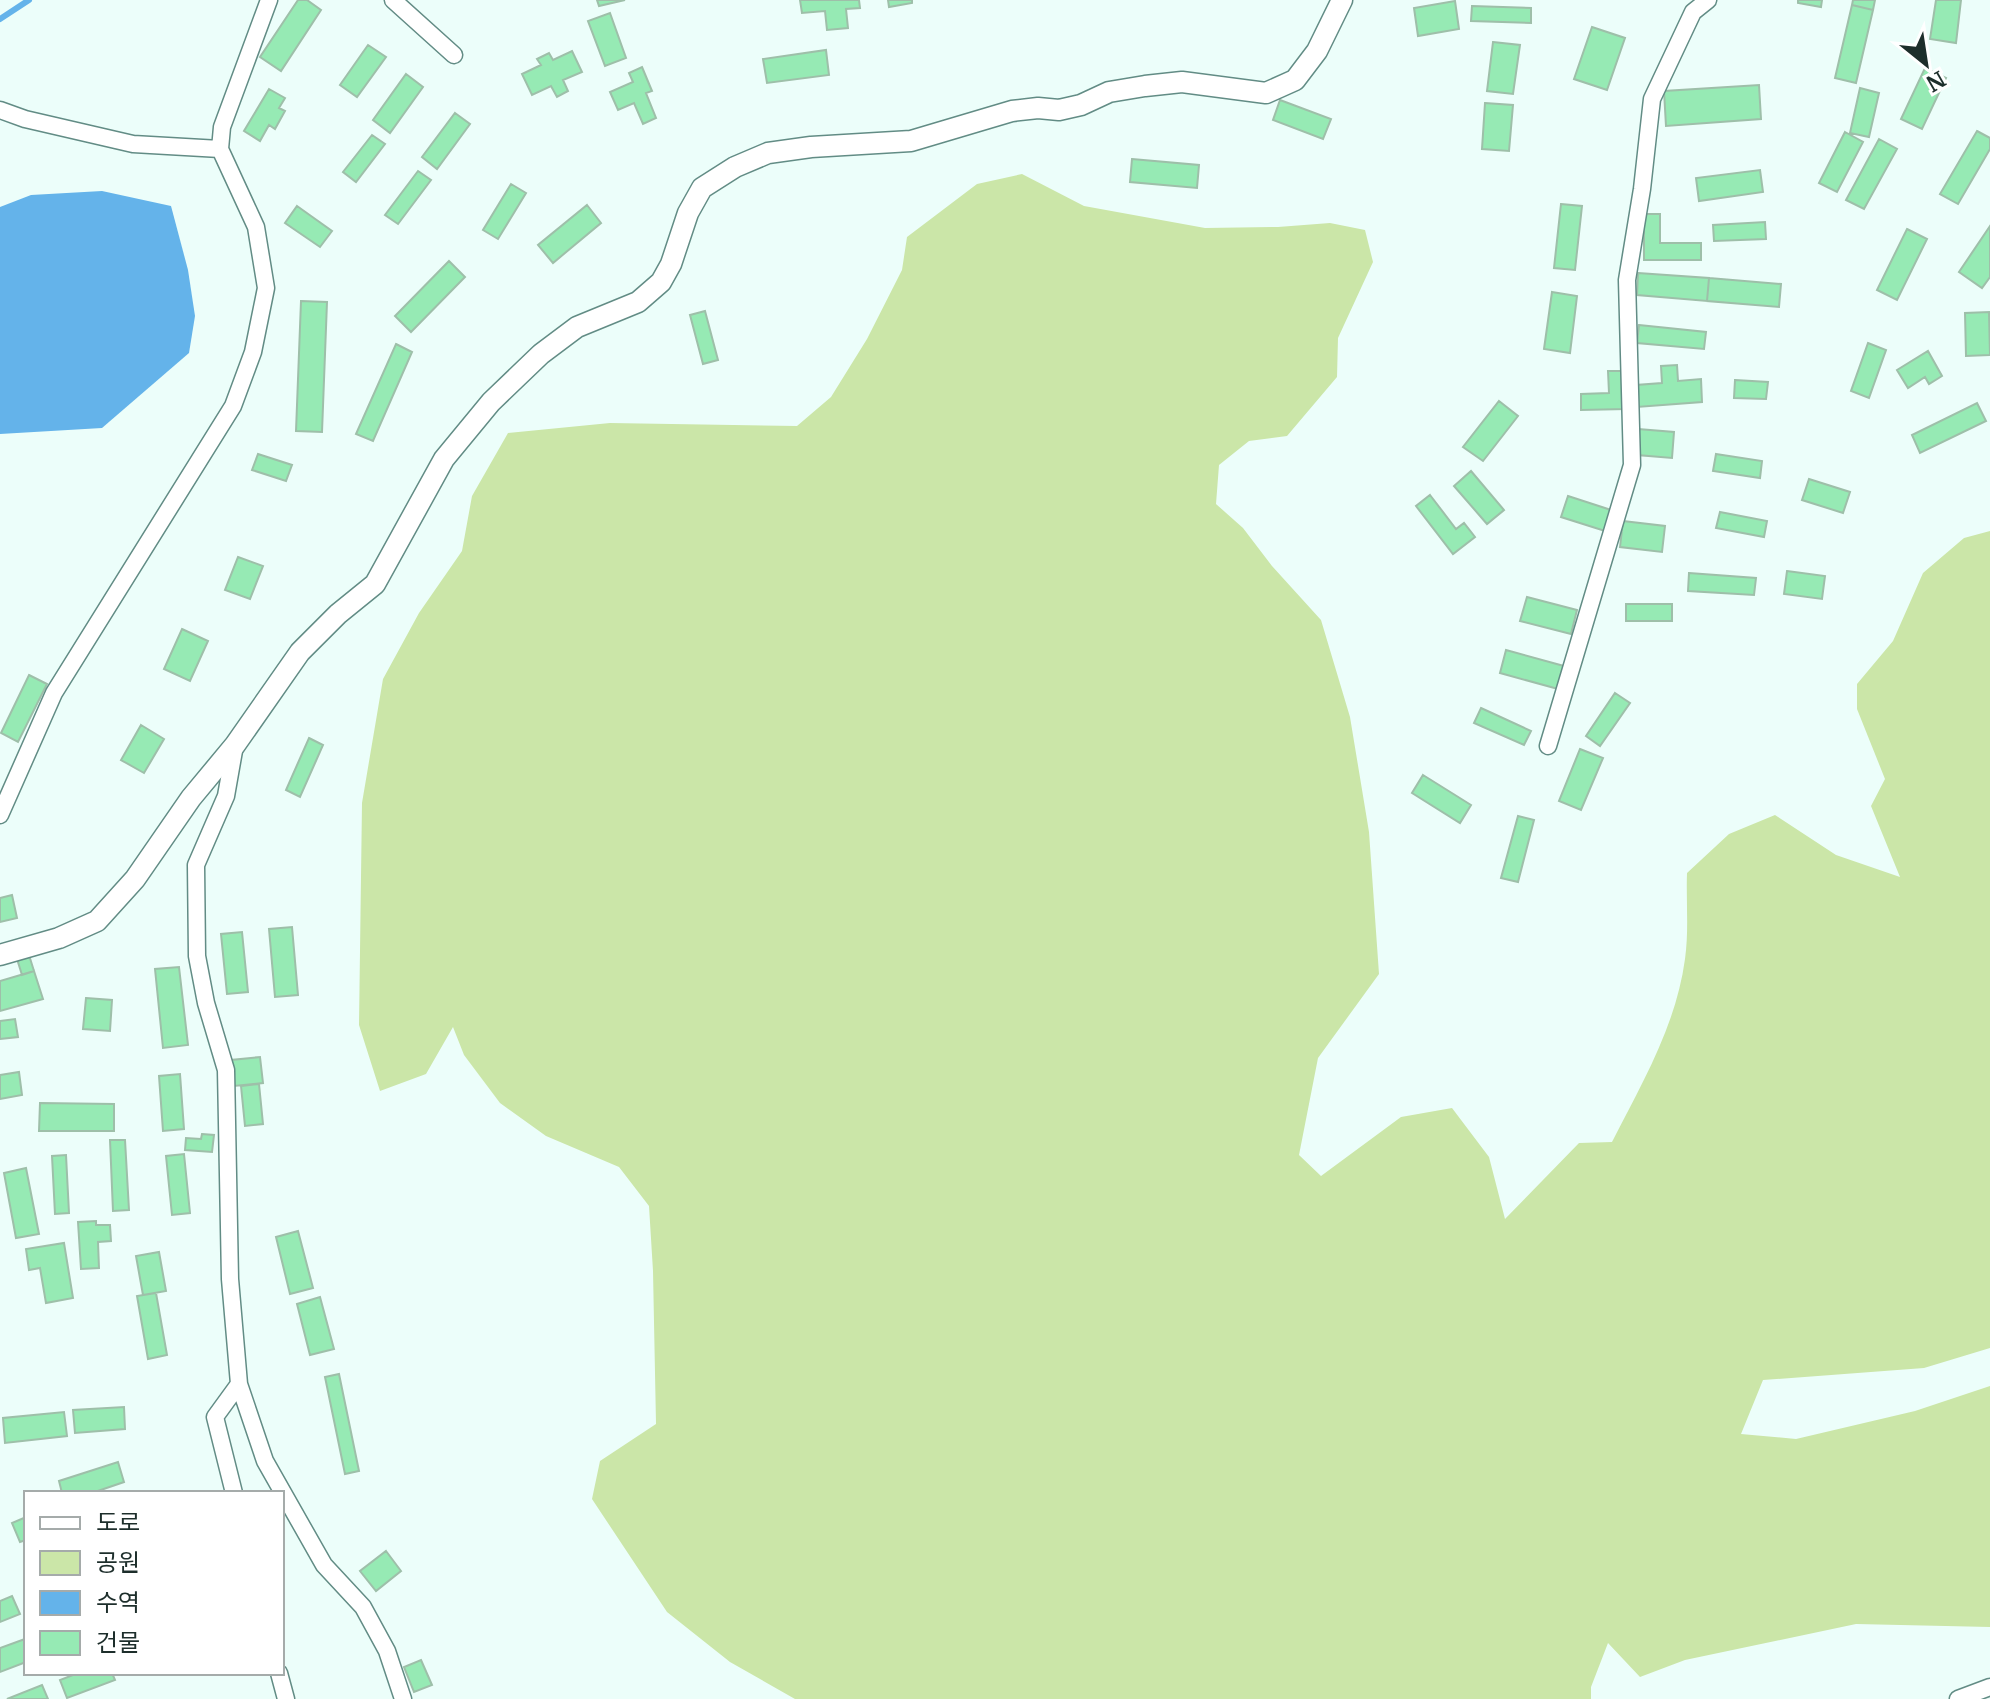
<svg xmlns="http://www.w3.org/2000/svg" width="1990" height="1699" viewBox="0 0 1990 1699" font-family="Merriweather,'Noto Sans KR',serif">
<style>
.green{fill:#cbe6a8}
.water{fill:#64b3ea}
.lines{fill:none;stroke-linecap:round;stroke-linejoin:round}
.stream{stroke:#64b3ea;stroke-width:6}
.building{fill:#96eab4;stroke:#9ebfa9;stroke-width:2}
.minor-casing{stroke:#628c85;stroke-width:19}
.tertiary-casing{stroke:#628c85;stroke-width:23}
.minor{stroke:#fff;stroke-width:16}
.tertiary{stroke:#fff;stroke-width:20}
</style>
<rect width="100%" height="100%" fill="#ecfefa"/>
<path class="green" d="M1022,174L1084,206L1205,228L1278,227L1330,223L1365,230L1373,262L1338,338L1337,377L1287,436L1249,441L1219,465L1216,504L1243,528L1272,566L1321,620L1350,717L1369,832L1379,974L1318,1058L1299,1155L1321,1176L1401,1117L1452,1108L1489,1157L1505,1219L1579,1143L1612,1142C1642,1083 1676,1026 1685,959C1689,931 1686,901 1687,873L1729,834L1775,815L1836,855L1900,877L1871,806L1885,779L1857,709V684L1893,641L1923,573L1964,538L1990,531V1348L1924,1368L1763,1380L1741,1434L1796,1439L1915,1411L1990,1386V1627L1856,1624L1685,1660L1640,1677L1608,1643L1591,1687V1699H795L730,1662L667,1612L592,1499L600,1461L656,1424L653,1271L649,1206L619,1167L546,1136L500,1103L464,1055L453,1027L426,1074L380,1091L359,1025L362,803L383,679L419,613L462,551L472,496L508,433L610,423L797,426L831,397L867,339L902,270L907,237L977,184Z"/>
<path class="water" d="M102,191L171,206L188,270L195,316L189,353L102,428L0,434V207L31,195Z"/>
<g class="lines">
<path class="stream" d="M0,19L29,0"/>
</g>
<path class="building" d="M298,0H307L321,10L281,71L260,57Z
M597,0H625L599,6Z
M800,0H859L860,8L846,9L848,28L827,30L825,11L802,13Z
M888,0H912V3L889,7Z
M1798,0H1822L1821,7L1798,3Z
M1853,0H1875L1873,10L1852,5Z
M1936,0H1961L1956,43L1930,39Z
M1455,1L1459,29L1418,36L1414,8Z
M1852,5L1873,10L1856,83L1835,78Z
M1472,6L1531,8V23L1471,21Z
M610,13L626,58L605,66L588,21Z
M1592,27L1625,38L1607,90L1574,79Z
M1493,42L1520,45L1513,94L1487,91Z
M368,45L386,57L357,97L340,85Z
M826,50L829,75L767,83L763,59Z
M572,51L582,72L563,80L568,91L557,97L551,86L532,95L522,74L541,65L537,59L549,53L553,60Z
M642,67L652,91L646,93L656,118L643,124L634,103L618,110L610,92L633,82L629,73Z
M1925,68L1946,78L1922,129L1901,119Z
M406,74L423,87L390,133L373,120Z
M1759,85L1761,119L1666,126L1664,91Z
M1860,88L1879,93L1869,137L1850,133Z
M269,89L285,98L279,108L285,111L275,129L269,125L260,141L244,131Z
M1280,100L1331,119L1323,139L1273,120Z
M1485,103L1513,105L1509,151L1482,149Z
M455,113L470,124L437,169L422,157Z
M1977,131L1990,138V149L1958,204L1940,194Z
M1845,132L1863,142L1837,192L1819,183Z
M372,135L385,144L356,182L343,172Z
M1879,139L1897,149L1864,209L1846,200Z
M1132,159L1199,165L1197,188L1130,182Z
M1760,170L1763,192L1699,201L1696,178Z
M418,171L431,180L398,224L385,215Z
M511,184L526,193L498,239L483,230Z
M1561,204L1582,206L1575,270L1554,268Z
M587,205L601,223L553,263L538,245Z
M297,206L332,231L320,247L285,223Z
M1644,214H1660V243H1701V260H1644Z
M1765,222L1766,239L1714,241L1713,225Z
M1990,226V277L1982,288L1959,272Z
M1907,229L1927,239L1897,300L1877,290Z
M449,261L465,277L411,332L395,316Z
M1638,273L1709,278L1707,301L1637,295Z
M1709,278L1781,284L1779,307L1707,301Z
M1552,292L1577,296L1570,353L1544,349Z
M301,301L327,302L322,432L296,431Z
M705,311L718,360L703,364L690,315Z
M1989,312L1990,355L1966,356L1965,313Z
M1639,325L1706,332L1704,349L1637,343Z
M1868,343L1886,350L1869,398L1851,391Z
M396,344L412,352L373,441L356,434Z
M1928,351L1942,376L1929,384L1925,377L1908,388L1897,370Z
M1677,365L1678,381L1701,379L1702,402L1637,407L1636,385L1662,383L1661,366Z
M1608,371H1625L1626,409L1581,410V394L1609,393Z
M1735,380L1768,382L1766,399L1734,398Z
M1499,401L1518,416L1483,461L1463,447Z
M1977,403L1986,421L1920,453L1912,435Z
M1638,429L1674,432L1672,458L1637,455Z
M258,454L292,465L286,481L252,470Z
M1716,454L1762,461L1760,478L1713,471Z
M1471,471L1504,510L1487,524L1454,486Z
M1809,479L1850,492L1843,513L1802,500Z
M1430,495L1456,529L1464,523L1475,537L1453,554L1416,506Z
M1568,496L1611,510L1605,531L1561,517Z
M1720,512L1767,521L1764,537L1716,528Z
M1623,521L1665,526L1662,552L1620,547Z
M238,557L263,566L250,599L225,590Z
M1787,571L1825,576L1822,599L1784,594Z
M1689,573L1756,578L1754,595L1688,591Z
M1527,597L1577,610L1571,634L1520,621Z
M1626,604H1672V621H1626Z
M182,629L208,641L190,681L164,669Z
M1506,650L1564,666L1558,689L1500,673Z
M29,675L47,684L18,742L1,733Z
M1615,693L1630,703L1600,746L1586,736Z
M1481,708L1531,731L1524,745L1474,723Z
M141,725L164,739L144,773L121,760Z
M309,738L323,745L300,797L286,790Z
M1580,749L1603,758L1581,810L1559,801Z
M1423,775L1471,805L1460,823L1412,793Z
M1518,816L1534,820L1518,882L1501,878Z
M12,895L17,918L0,922V898Z
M292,927L298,995L275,997L269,929Z
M242,932L248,992L227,994L221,934Z
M29,955L34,971L22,975L17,959Z
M179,967L188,1045L163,1048L155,969Z
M34,971L43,999L0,1011V981Z
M86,998L112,1000L110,1031L83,1029Z
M15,1019L18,1037L0,1039V1021Z
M260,1057L263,1083L234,1086L231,1060Z
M19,1072L22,1095L0,1099V1075Z
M180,1074L184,1129L163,1131L159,1076Z
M259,1084L263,1124L245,1126L241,1086Z
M40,1103L114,1104V1131H39Z
M202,1134L214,1135L212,1152L185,1150L186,1138L201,1139Z
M110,1140H125L129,1210L113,1211Z
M184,1154L190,1213L172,1215L166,1156Z
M66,1155L69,1213L55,1214L52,1156Z
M26,1168L39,1234L16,1238L4,1173Z
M96,1221V1225H110L111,1241L98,1242L99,1268L81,1269L78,1222Z
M298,1231L313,1288L290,1294L276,1237Z
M64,1243L73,1298L46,1303L40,1268L29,1270L26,1249Z
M159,1252L166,1291L143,1295L136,1256Z
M156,1293L167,1355L148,1359L137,1296Z
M320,1297L334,1349L310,1355L297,1304Z
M339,1374L359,1471L345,1474L325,1377Z
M124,1407L125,1429L75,1433L73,1410Z
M64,1412L67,1436L5,1443L3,1418Z
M118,1462L124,1482L92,1493H62L59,1481Z
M26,1517V1540L20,1542L12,1523Z
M386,1551L401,1571L376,1591L360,1571Z
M12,1596L20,1614L0,1622V1601Z
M25,1639L26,1662L0,1672V1648Z
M421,1660L432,1685L414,1692L404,1667Z
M78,1673H112L115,1680L67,1698L60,1680Z
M42,1685L48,1699H7Z"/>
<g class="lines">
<g class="minor-casing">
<path id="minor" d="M393,0L454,55
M0,110L25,119L133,144L220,149
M1548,746L1632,465L1627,280L1642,189L1652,99L1693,12L1708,0
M0,815L54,693L233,406L253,352L266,288L256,227L220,149L222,127L269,0
M239,1384L265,1461L324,1565L363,1607L387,1651L403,1699
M234,1493L215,1417L239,1384L230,1279L226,1070L206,1003L197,956L196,865L226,796L235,745
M279,1673L286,1699
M1958,1699L1990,1687"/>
</g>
<g class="tertiary-casing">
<path id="tertiary" d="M0,955L59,938L97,921L135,879L191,798L235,745L300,652L338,614L375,584L444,459L491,402L541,354L577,327L638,302L661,282L671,264L688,213L702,188L735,167L768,153L811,147L911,141L1012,111L1038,108L1059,110L1081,105L1109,92L1145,86L1182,82L1266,93L1295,80L1317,51L1342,0"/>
</g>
<use href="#minor" class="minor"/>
<use href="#tertiary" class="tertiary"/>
</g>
<rect x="24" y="1491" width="260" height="184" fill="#ffffff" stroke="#a5abaa" stroke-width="2"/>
<rect x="40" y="1517" width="40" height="12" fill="#ffffff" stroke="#a5abaa" stroke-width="2"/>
<text x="96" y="1531" font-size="24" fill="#1d2e2b">도로</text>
<rect x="40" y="1551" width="40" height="24" fill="#cbe6a8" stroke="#a5abaa" stroke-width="2"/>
<text x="96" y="1571" font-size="24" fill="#1d2e2b">공원</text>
<rect x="40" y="1591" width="40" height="24" fill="#64b3ea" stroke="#a5abaa" stroke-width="2"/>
<text x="96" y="1611" font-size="24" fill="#1d2e2b">수역</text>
<rect x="40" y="1631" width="40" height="24" fill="#96eab4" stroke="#a5abaa" stroke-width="2"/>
<text x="96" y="1651" font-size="24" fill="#1d2e2b">건물</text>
<g transform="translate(1926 64) rotate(150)" stroke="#ffffff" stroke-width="6" paint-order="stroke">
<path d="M0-6L14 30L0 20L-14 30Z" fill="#1d2e2b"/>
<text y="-12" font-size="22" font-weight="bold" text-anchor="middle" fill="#1d2e2b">N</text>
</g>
</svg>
